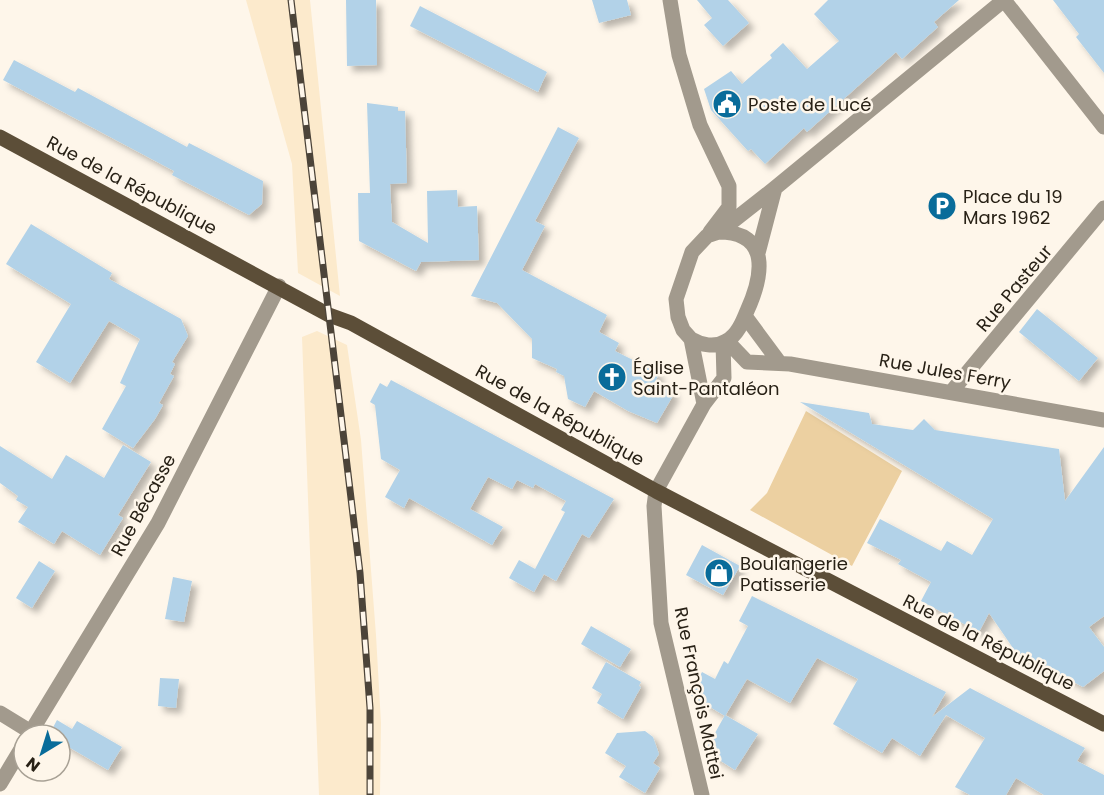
<svg xmlns="http://www.w3.org/2000/svg" width="1104" height="795" viewBox="0 0 1104 795" font-family="Poppins,sans-serif">
<style>
.built{fill:#fceacc}
.green{fill:#ecd0a1}
.building{fill:#b2d2e8;filter:url(#shadow)}
.lines{fill:none;stroke-linecap:round;stroke-linejoin:round}
.minor{stroke:#a29a8d;stroke-width:15}
.major{stroke:#5c4e38;stroke-width:15}
.rail-casing{stroke:#4c4439;stroke-width:7}
.rail{stroke:#fef6ea;stroke-width:4.5;stroke-dasharray:14;stroke-linecap:butt}
.labels{text-anchor:middle;dominant-baseline:central;stroke-width:5;stroke-linejoin:round;paint-order:stroke}
.poi-label{font-size:18px;fill:#282116;stroke:#fef6ea;text-anchor:start}
.street-label{font-size:18px;fill:#282116;stroke:#fef6ea}
</style>
<defs>
<filter id="shadow"><feDropShadow dx="5.5" dy="5.5" stdDeviation="3" flood-color="#0004"/></filter>
</defs>
<rect width="100%" height="100%" fill="#fef6ea"/>
<path class="built" d="M246,0H310L340,296L298,273L292,164Z
M317,331L347,345L361,440L376,635L381,723L380,795H319L302,337Z"/>
<path class="green" d="M806,411L902,471L852,566L750,510L767,493Z"/>
<path class="building" d="M346,0H376L377,65L347,66Z
M592,0H627L631,15L599,23Z
M697,0H728L749,23L723,46L704,25L712,18Z
M828,0H959L934,22L938,27L902,59L896,52L807,132L804,128L765,164L751,149L748,151L711,110L704,89L731,71L742,84L772,58L770,55L783,43L807,69L839,41L814,14Z
M1053,0H1104V73L1076,37L1079,34Z
M420,6L547,72L538,92L410,26Z
M14,60L75,92L78,88L187,147L189,143L263,181L262,204L249,215L172,175L174,171L3,80Z
M367,103L398,107V111H405L407,183L390,184L392,222L428,243L427,191L457,190L458,207L477,206L479,260L421,262L416,271L359,241L358,193H370Z
M558,127L579,138L535,221L545,226L522,270L607,315L599,332L619,343L615,351L659,373L656,380L672,389L671,392L674,394L657,423L628,411L594,391L585,407L568,399L564,376L556,372L557,369L532,358V339L497,303L471,296Z
M31,224L112,273L109,279L181,319L188,336L172,362L175,364L170,374L174,376L159,403L163,405L155,419L133,448L102,429L126,386L120,383L140,339L109,321L70,383L36,362L71,304L6,264Z
M1037,309L1098,358L1079,381L1019,332Z
M391,380L614,499L589,538L582,534L556,581L535,569L565,512L561,510L566,501L535,484L533,488L517,480L512,489L488,477L470,509L503,527L492,545L409,498L404,508L385,497L400,470L381,459L375,405L370,402L380,383L387,387Z
M800,402L869,413L872,424L913,430L924,419L935,430L1059,449L1065,501L1104,447V616L1089,627L1104,647V671L1083,687L1015,651L989,613L979,632L921,601L931,582L898,564L901,560L867,543L880,519L941,551L947,541L972,555L993,519Z
M123,445L151,462L118,515L123,518L100,555L62,531L54,544L18,522L28,507L16,500L18,496L0,483V446L52,479L66,455L104,478Z
M702,545L740,566L723,595L686,575Z
M519,560L544,574L534,592L509,578Z
M39,561L55,571L32,608L16,598Z
M173,577L192,581L184,622L165,619Z
M752,596L946,692L932,717L970,688L1085,748L1077,761L1104,775V795H1044L1016,778L1006,795H970L955,787L985,738L946,715L920,756L892,738L882,753L833,724L858,679L817,658L790,703L747,679L725,716L690,695L702,672L715,679L724,661L728,664L748,626L739,621Z
M591,626L631,649L620,667L581,644Z
M606,662L641,682L639,686L641,687L623,719L597,703L602,694L592,688Z
M160,678L179,679L176,708L158,706Z
M725,715L758,734L735,770L705,751Z
M57,720L72,729L77,721L122,747L108,770L60,742V735H49Z
M645,731L653,737L659,754L653,763L660,768L645,793L619,777L626,766L605,753L617,733Z"/>
<g class="lines">
<path class="minor" d="M670,0L679,55L700,125L729,186V207L710,232
M1004,0L1104,127
M758,253L775,188
M745,316L779,362
M691,339C701,345 715,348 726,341C737,336 743,321 747,311C763,276 771,232 719,232
M727,341L747,362L790,364L1104,420
M952,391L1104,208
M704,404L691,339L683,330L678,317L676,299L692,252L707,236L719,232L775,188L1004,0
M0,713L31,732
M29,735L158,523L279,286
M0,784L24,744
M702,795L661,623L654,506L656,491L704,404L724,378L723,343"/>
<path class="major" d="M0,137L329,315L351,323L656,491L1104,724"/>
<g class="rail-casing">
<path id="rail" d="M291,0L360,573L370,708V795"/>
</g>
<use href="#rail" class="rail"/>
</g>
<defs>
<g id="civic-disc" transform="scale(1.5)"><circle r="9.5" fill="#096c9a" stroke="#fef6ea"/><path d="M-.6-6.5H3V-4.5H.6V-3L4-1V1h2V6H-6V1h2V-1L-.6-3ZM-1.2 2.5V6h2.4V2.5Z" fill="#fff"/></g>
<g id="parking-disc" transform="scale(1.5)"><circle r="9.5" fill="#096c9a" stroke="#fef6ea"/><path d="M-3.5-5.5H1a3.5 3.5 0 0 1 0 7H-1V5.5H-3.5ZM-1-3.4V-.6H.8a1.4 1.4 0 0 0 0-2.8Z" fill="#fff"/></g>
<g id="church-disc" transform="scale(1.5)"><circle r="9.5" fill="#096c9a" stroke="#fef6ea"/><path d="M-1.2-6h2.4v3.5h3.3v2.4h-3.3V6h-2.4V-.1h-3.3v-2.4h3.3Z" fill="#fff"/></g>
<g id="shop-disc" transform="scale(1.5)"><circle r="9.5" fill="#096c9a" stroke="#fef6ea"/><path d="M-5-2.5h2.3a2.7 3.5 0 0 1 5.4 0H5L5.5 6h-11ZM-1.5-2.5h3a1.5 2.3 0 0 0-3 0Z" fill="#fff"/></g>
</defs>
<g fill-rule="evenodd">
<use href="#civic-disc" x="727" y="104"/>
<use href="#parking-disc" x="942" y="206"/>
<use href="#church-disc" x="612" y="377"/>
<use href="#shop-disc" x="719" y="573"/>
</g>
<g class="labels">
<g class="poi-label">
<text x="748" y="104">Poste de Lucé</text>
<text x="963" y="196">Place du 19<tspan x="963" dy="21">Mars 1962</tspan></text>
<text x="633" y="367">Église<tspan x="633" dy="21">Saint-Pantaléon</tspan></text>
<text x="740" y="563">Boulangerie<tspan x="740" dy="21">Patisserie</tspan></text>
</g>
<g class="street-label">
<text transform="translate(132 185) rotate(28)">Rue de la République</text>
<text transform="translate(1014 288) rotate(-50)">Rue Pasteur</text>
<text transform="translate(945 371) rotate(10)">Rue Jules Ferry</text>
<text transform="translate(560 415) rotate(29)">Rue de la République</text>
<text transform="translate(143 505) rotate(-61)">Rue Bécasse</text>
<text transform="translate(989 642) rotate(27)">Rue de la République</text>
<text transform="translate(699 693) rotate(78)">Rue François Mattei</text>
</g>
</g>
<g transform="translate(42 753) rotate(218)"><circle r="28" fill="#fef6ea" stroke="#a8a195" stroke-width="1.5"/>
<path d="M0-4.5L10 22L0 15L-10 22Z" fill="#096c9a"/>
<text y="-9" font-size="16" font-weight="bold" text-anchor="middle" fill="#282116">N</text>
</g>
</svg>
